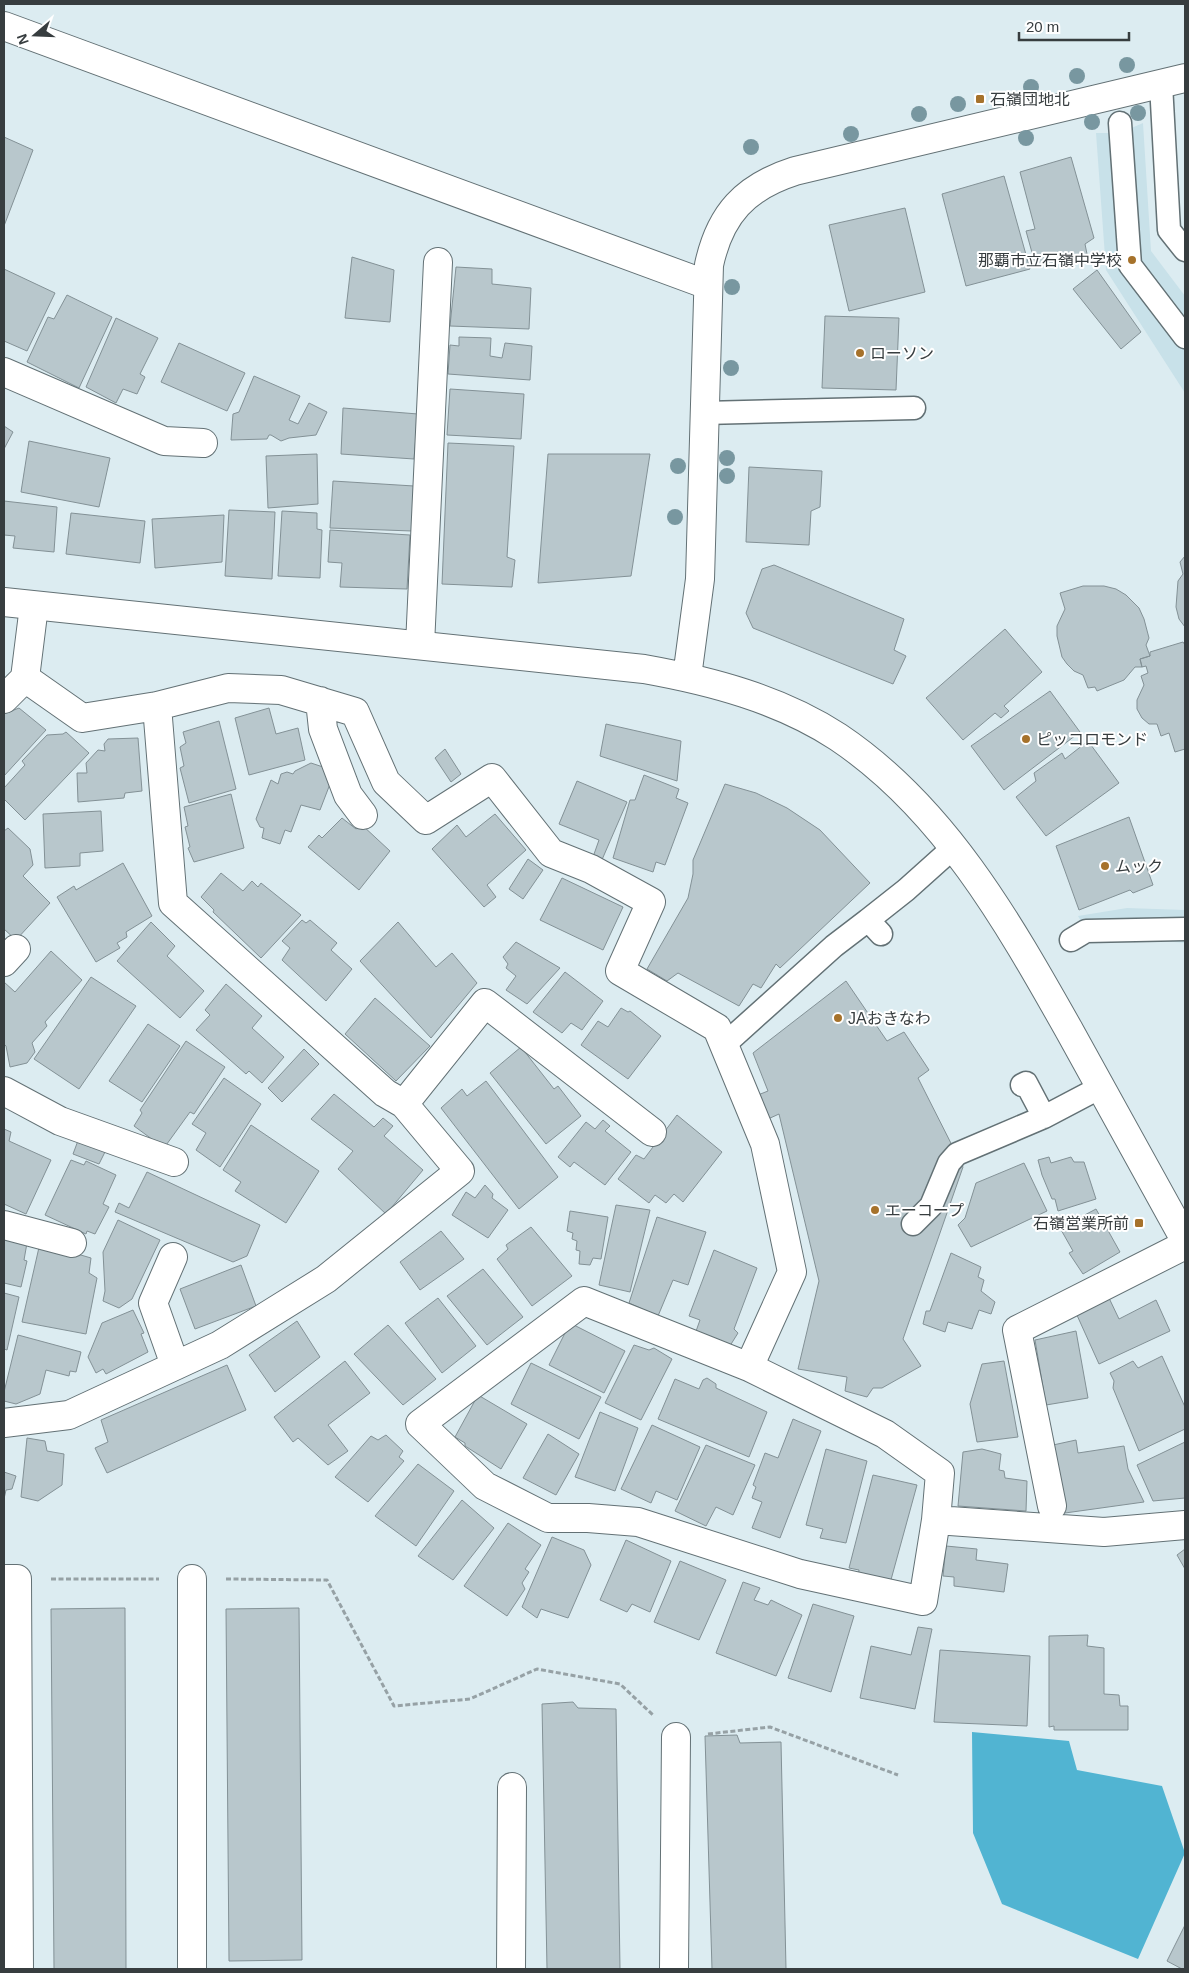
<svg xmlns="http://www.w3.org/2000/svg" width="1189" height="1973" viewBox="0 0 1189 1973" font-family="Helvetica,'Noto Sans JP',sans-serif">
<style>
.built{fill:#c8e1e9}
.forest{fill:#51b4d2}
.building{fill:#b8c7cc;stroke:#839196}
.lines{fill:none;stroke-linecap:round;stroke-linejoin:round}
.service-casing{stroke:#637175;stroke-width:25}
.minor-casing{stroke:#637175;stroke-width:30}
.tertiary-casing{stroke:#637175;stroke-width:30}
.path{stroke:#96a1a5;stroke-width:3;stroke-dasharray:5 2.5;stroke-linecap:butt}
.service{stroke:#fff;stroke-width:22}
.minor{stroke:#fff;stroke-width:28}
.tertiary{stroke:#fff;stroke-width:28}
.tree{fill:#7897a0}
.poi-dot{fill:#a6722b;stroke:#fff;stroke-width:2}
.labels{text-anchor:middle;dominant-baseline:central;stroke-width:4;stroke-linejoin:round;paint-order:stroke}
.poi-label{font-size:16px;fill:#373d3f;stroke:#fff;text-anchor:start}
</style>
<rect width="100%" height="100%" fill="#dcecf1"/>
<path class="built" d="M1143,123L1151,251L1185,296V393L1106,270L1096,133H1120Z
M1127,908L1185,910V943L1130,938L1093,942L1078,916Z"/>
<path class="forest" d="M972,1732L1069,1741L1077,1770L1162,1786L1185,1853L1138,1959L1002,1904L973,1833Z"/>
<path class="building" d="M4,137L33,150L4,226Z
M1071,157L1094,238L1085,244L1087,254L1036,267L1026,231L1035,229L1020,172Z
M1004,176L1030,269L966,286L942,194Z
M905,208L925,292L849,311L829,225Z
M352,257L394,270L390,322L345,318Z
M456,267L492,269V284L531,288L529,329L450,326Z
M4,269L55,293L27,351L4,341Z
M1097,270L1141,332L1121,349L1073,289Z
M67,295L112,317L79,388L27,362L48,317L54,319Z
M825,316L899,318L896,390L822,388Z
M116,318L158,338L140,374L145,377L137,394L123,389L116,403L86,387Z
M459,337L491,338L490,356L502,358L505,343L532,346L530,380L448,374L450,345L459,346Z
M179,343L245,373L227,411L161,382Z
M254,376L300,396L289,420L298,424L309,403L327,412L316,435L289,438L281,441L271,435H269L267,439L231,440L233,414L239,412Z
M450,389L524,394L521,439L447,435Z
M343,408L418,414L414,459L341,454Z
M4,426L13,432L4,449Z
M29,441L110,458L99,507L21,492Z
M448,443L514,446L507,557L515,560L512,587L442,584Z
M317,454L318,504L268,508L266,456Z
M548,454H650L631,576L538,583Z
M749,467L822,471L820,507L811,511L809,545L746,542Z
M333,481L414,486L412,531L330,528Z
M4,501L57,507L54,552L13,548L15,536L4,535Z
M229,510L275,512L272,579L225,576Z
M282,511L317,513V529L322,530L320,578L278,576Z
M71,513L145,521L140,563L66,554Z
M224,515L222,562L155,568L152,519Z
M330,530L410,535L407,589L340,587L342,563L328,562Z
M1185,556V627L1179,619L1176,607L1178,581L1183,574L1180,562Z
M774,565L904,619L894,650L906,656L893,684L753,628L746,613L762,569Z
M1083,586H1104L1116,589L1126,595L1139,608L1144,619L1149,638L1146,645L1150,656L1140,659L1142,667H1135L1124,680L1097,691L1095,687L1088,688L1083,675L1074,671L1067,664L1062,657L1057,636V626L1065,609L1060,593Z
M1005,629L1042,672L1004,706L1009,711L1001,718L995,713L963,740L926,698Z
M1183,642L1185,645V749L1175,752L1169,733L1161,736L1157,724H1149L1142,718L1137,709V700L1144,685L1141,676L1148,673L1146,666L1142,667L1140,659L1150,656V652Z
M1050,691L1080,732L1004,790L971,746Z
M19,708L46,730L4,776V714Z
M269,708L276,734L298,728L305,760L249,775L235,718Z
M219,721L236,789L189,803L180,768L184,766L180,747L186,743L183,732Z
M606,724L681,741L677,781L600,756Z
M66,732L89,753L25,820L4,799V788L25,765L22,761L47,735L63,734Z
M138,738L142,791L125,793L124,798L78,802L77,773H87L86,763L98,750L105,751L104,744L108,739Z
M1088,741L1119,783L1046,836L1016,797L1036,781L1034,773L1062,753L1065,759Z
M445,749L461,774L451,782L435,758Z
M311,763L335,771L320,810L301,805L291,832L285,830L280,844L262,838L264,828L260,827L256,819L271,780L278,784L281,774L287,772L293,774L295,771Z
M644,775L679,789L676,798L688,803L665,865L656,862L653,872L613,858L630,800H635Z
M577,781L627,802L601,862L593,857L599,840L559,824Z
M725,784L756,793L787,808L820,830L870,883L780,968L776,964L761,988L753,984L739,1006L678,973L667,981L647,969L688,898L693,874V860Z
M231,794L244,848L194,862L188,848L190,847L185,827L188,826L184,807Z
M101,811L103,851L80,853V866L45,868L43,814Z
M495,814L526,850L487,885L496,897L484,907L432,849L457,825L466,837Z
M1129,817L1153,885L1133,893L1130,890L1079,910L1056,846Z
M342,818L356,829L362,825L390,851L359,890L308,847L319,835L322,838Z
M8,828L30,849L33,865L23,876L50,903L16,940L4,929V831Z
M528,859L543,870L523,899L509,889Z
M123,863L152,916L126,932L127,937L117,943L120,948L96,962L57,897L74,886L76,890Z
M221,873L243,891L252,881L258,887L261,883L301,915L261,958L213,912L214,910L201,897Z
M562,878L623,907L603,950L540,920Z
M302,920L306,923L310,920L337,943L331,950L352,969L326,1001L282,960L290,948L282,941Z
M151,922L175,946L167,956L204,991L180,1018L117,961Z
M398,922L436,967L452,953L477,983L431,1038L360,961Z
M516,942L560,968L527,1004L506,990L516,976L506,968L508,964L503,957Z
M51,951L82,980L45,1022L47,1026L32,1043L35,1052L27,1063L10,1067L6,1046L4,1044V982L15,992Z
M565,972L603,1001L582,1030L571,1023L562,1033L533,1012Z
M91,977L136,1006L79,1089L34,1059Z
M846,981L887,1041L904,1032L929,1070L918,1078L963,1167L903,1339L921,1366L882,1388H873L867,1397L845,1391L847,1377L798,1369L819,1281L779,1114L768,1119L758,1095L768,1091L753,1053Z
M226,984L262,1016L252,1028L284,1057L262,1083L249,1071L246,1074L196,1030L210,1015L205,1010Z
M375,998L430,1046L396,1081L345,1034Z
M621,1008L628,1012L630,1011L661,1036L628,1079L581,1045L598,1021L608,1027Z
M148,1024L180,1046L142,1102L109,1081Z
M186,1041L225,1067L194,1114L190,1112L164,1148L134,1126L142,1113L140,1110Z
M521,1047L554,1089L558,1086L581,1116L546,1144L490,1073Z
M304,1049L319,1064L282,1102L268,1088Z
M224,1078L261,1104L220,1167L196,1150L206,1133L192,1124Z
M486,1081L558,1177L519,1209L441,1108L462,1089L467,1096Z
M334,1094L374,1127L383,1118L393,1126L384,1136L423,1170L386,1214L338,1169L353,1151L311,1119Z
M677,1115L722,1152L683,1202L674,1194L666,1203L655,1195L649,1203L618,1179L636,1155L644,1159Z
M603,1120L610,1126L605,1131L631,1152L605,1185L574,1162L570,1167L558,1157L586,1122L595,1129Z
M251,1125L319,1171L286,1223L235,1191L241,1182L223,1170Z
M4,1129L11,1132L9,1141L51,1160L26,1214L4,1204Z
M79,1138L106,1150L99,1164L73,1154Z
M1049,1157L1051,1163L1071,1157L1074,1162H1084L1096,1199L1058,1211L1055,1199H1052L1042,1175L1038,1160Z
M71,1160L84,1165L86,1161L116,1175L103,1204L109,1207L95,1234L87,1231L86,1234L45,1215Z
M1024,1163L1047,1211L971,1247L958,1225L965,1218L976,1183Z
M147,1172L260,1225L247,1256L233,1262L115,1212L119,1203L129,1208Z
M485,1185L493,1194L492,1198L508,1210L488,1238L452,1215L466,1192L475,1198Z
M616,1205L650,1210L630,1292L599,1285Z
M1096,1209L1120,1252L1083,1274L1069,1253L1073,1251L1060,1228Z
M570,1211L608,1217L601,1259L593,1258L590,1265L579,1264L580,1251L576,1250L577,1241L572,1239L573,1233L567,1231Z
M657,1217L706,1232L688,1285L673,1280L658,1316L629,1303Z
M118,1220L160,1240L132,1299L119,1308L103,1301L105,1291L103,1252Z
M531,1227L572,1276L532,1306L497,1259L508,1249L506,1245Z
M441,1231L464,1259L420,1290L400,1262Z
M4,1237L27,1243L24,1260L27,1261L21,1287L4,1283Z
M40,1243L91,1258L89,1273L97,1278L86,1334L22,1322Z
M714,1250L757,1268L734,1329L738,1333L728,1349L695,1334L700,1320L689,1316Z
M951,1253L981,1267L978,1277L984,1280L981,1291L995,1302L991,1314L979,1310L972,1329L948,1322L945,1332L923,1324L926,1311H930Z
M241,1265L256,1306L195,1329L180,1289Z
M483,1269L523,1317L487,1345L447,1296Z
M4,1293L19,1297L7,1350L4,1349Z
M438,1298L476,1346L442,1373L405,1323Z
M1109,1298L1119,1319L1156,1300L1170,1331L1099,1364L1076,1313Z
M133,1310L144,1333L141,1334L148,1352L106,1374L103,1369L96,1373L88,1357L102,1323Z
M297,1321L320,1357L275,1392L249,1355Z
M570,1323L625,1351L604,1393L549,1365Z
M388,1325L436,1379L403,1405L354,1354Z
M1076,1331L1088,1398L1046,1405L1035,1340Z
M18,1335L81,1352L76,1372L70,1371L69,1376L46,1370L40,1394L16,1404L4,1401V1392Z
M634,1345L649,1350L654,1348L672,1359L641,1420L605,1403Z
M1162,1356L1185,1407V1429L1139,1451L1113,1388L1114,1381L1110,1373L1133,1361L1138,1368Z
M345,1361L370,1393L328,1425L348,1451L328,1465L298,1438L293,1442L274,1417Z
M1004,1361L1018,1437L977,1442L970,1404L982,1364Z
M531,1363L601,1397L579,1439L511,1404Z
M227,1365L246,1410L107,1473L95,1448L108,1442L101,1420Z
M707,1378L716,1384V1388L767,1412L749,1457L658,1419L675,1379L699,1389L703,1380Z
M478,1395L527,1424L501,1469L465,1446V1443L455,1437Z
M600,1412L638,1428L615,1491L575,1477Z
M793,1419L821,1431L780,1538L752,1528L762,1502L752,1498L756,1487L753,1485L765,1453L778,1458Z
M652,1425L700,1447L677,1500L656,1491L651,1503L621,1489Z
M548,1434L579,1454L556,1495L523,1478Z
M386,1435L403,1451L399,1457L404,1461L368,1502L335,1477L371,1436L378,1440Z
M27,1438L45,1441L47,1451L64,1454L62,1485L38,1501L21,1497Z
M1076,1440L1078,1453L1124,1446L1128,1469L1144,1502L1065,1513L1053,1445Z
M1185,1442V1498L1153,1501L1137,1465Z
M706,1445L755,1465L733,1515L716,1507L706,1526L675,1511Z
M826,1449L867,1461L846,1543L820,1538L823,1529L806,1525Z
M982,1449L1001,1454L999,1470L1004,1471L1005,1478L1027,1481L1026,1511L958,1506L963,1452Z
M418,1464L454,1491L416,1546L375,1516Z
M4,1472L16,1476L12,1489L6,1490L4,1499Z
M873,1475L917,1485L889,1587L858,1578L859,1570L849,1568Z
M462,1500L494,1528L453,1580L418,1556Z
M508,1523L541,1545L525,1569L529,1572L522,1583L525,1589L507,1616L464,1586Z
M552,1537L584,1550L591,1565L568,1618L541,1609L537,1618L522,1607Z
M626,1540L671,1561L650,1612L632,1604L627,1612L600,1600Z
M946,1546L977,1549L976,1560L1008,1564L1004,1592L954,1586V1577L943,1576Z
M1185,1549V1569L1177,1555Z
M680,1561L726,1580L699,1640L654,1622Z
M743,1582L760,1588L754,1600L768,1605L771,1600L802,1615L776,1676L716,1653Z
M813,1604L854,1616L831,1692L788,1678Z
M125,1608L126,1969H54L51,1609Z
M299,1608L302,1960L229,1961L226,1609Z
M918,1627L932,1629L915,1709L860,1698L871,1646L911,1655Z
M1088,1635L1087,1646L1104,1648V1694L1119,1695L1120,1706H1128V1730H1054V1726L1049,1727V1636Z
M940,1650L1030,1656L1027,1726L934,1722Z
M573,1702L578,1708L616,1709L620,1969H547L542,1704Z
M737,1735L740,1743L781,1742L786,1969H712L705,1736Z
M1185,1925V1969H1182L1167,1961Z"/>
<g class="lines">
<g class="service-casing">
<path id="service" d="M1161,84L1169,230L1185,250
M1120,123L1130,265L1185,337
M704,413L914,408
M868,920L906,890L954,847
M1071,940L1086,931L1185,929
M724,1045L834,946L868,920L881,934
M1022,1085L1026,1083L1044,1117
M913,1224L931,1206L949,1163L957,1154L1044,1117L1101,1087"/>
</g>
<g class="minor-casing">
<path id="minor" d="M4,372L164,441L203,443
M34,606L25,678L82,718L157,706L228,688L281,690L355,712L386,782L426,820L492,778L551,853L591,869L651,902L620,971L717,1028L765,1144L792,1272L749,1367L584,1301L420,1424L485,1486L548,1518H588L638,1522L800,1574L923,1601L936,1520L1104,1532L1185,1525
M420,645L438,262
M4,699L25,678
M320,701L323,729L348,795L363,815
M157,706L173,903L385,1093L404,1104L485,1003L652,1132
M4,962L16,949
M4,1091L60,1121L174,1162
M4,1225L72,1243
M173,1257L153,1303L175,1365
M749,1367L885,1434L940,1473L936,1520
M4,1423L69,1415L220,1345L326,1279L460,1171L404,1104
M1052,1506L1017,1330L1185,1245
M4,1579H17L19,1969
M192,1969V1579
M511,1969L512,1787
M674,1969L676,1737"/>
</g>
<g class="tertiary-casing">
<path id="tertiary" d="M4,26L708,285
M4,602L644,669C711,681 780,699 838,737C944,808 1008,922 1069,1030C1108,1100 1147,1170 1185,1240
M687,677L700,579L709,265C720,214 745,187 795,171L1185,78"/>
</g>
<path class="path" d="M51,1579H159
M226,1579L327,1580L394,1706L470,1699L537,1669L620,1684L653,1715
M708,1734L770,1727L898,1775"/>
<use href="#service" class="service"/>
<use href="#minor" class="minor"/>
<use href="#tertiary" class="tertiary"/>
</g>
<g class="tree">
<circle cx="1127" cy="65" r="8"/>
<circle cx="1077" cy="76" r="8"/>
<circle cx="1031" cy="87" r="8"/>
<circle cx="958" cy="104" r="8"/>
<circle cx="1138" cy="113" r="8"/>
<circle cx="919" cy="114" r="8"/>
<circle cx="1092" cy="122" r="8"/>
<circle cx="851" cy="134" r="8"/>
<circle cx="1026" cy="138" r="8"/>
<circle cx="751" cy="147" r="8"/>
<circle cx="732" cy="287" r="8"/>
<circle cx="731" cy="368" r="8"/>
<circle cx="727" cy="458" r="8"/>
<circle cx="678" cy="466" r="8"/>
<circle cx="727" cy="476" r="8"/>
<circle cx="675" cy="517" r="8"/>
</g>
<g class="poi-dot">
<rect x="975" y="94" width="10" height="10" rx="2.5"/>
<circle cx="1132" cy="260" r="5"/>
<circle cx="860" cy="353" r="5"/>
<circle cx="1026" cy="739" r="5"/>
<circle cx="1105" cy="866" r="5"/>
<circle cx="838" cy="1018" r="5"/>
<circle cx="875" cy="1210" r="5"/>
<rect x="1134" y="1218" width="10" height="10" rx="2.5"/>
</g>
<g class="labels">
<g class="poi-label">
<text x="990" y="99">石嶺団地北</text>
<text x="1122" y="260" text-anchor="end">那覇市立石嶺中学校</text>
<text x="870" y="353">ローソン</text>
<text x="1036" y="739">ピッコロモンド</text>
<text x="1115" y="866">ムック</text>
<text x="848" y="1018">JAおきなわ</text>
<text x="885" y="1210">エーコープ</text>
<text x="1129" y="1223" text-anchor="end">石嶺営業所前</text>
</g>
</g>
<rect width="1189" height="1973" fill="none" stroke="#373d3f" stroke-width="10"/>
<g transform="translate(35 35) rotate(251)" stroke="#ffffff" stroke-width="4" paint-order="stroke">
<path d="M0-4L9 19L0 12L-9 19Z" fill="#373d3f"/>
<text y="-8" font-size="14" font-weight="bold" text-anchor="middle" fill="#373d3f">N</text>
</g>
<path d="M1019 32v8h110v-8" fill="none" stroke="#373d3f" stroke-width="2.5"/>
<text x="1026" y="32" font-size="15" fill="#373d3f" stroke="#ffffff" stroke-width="4" paint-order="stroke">20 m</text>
</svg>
